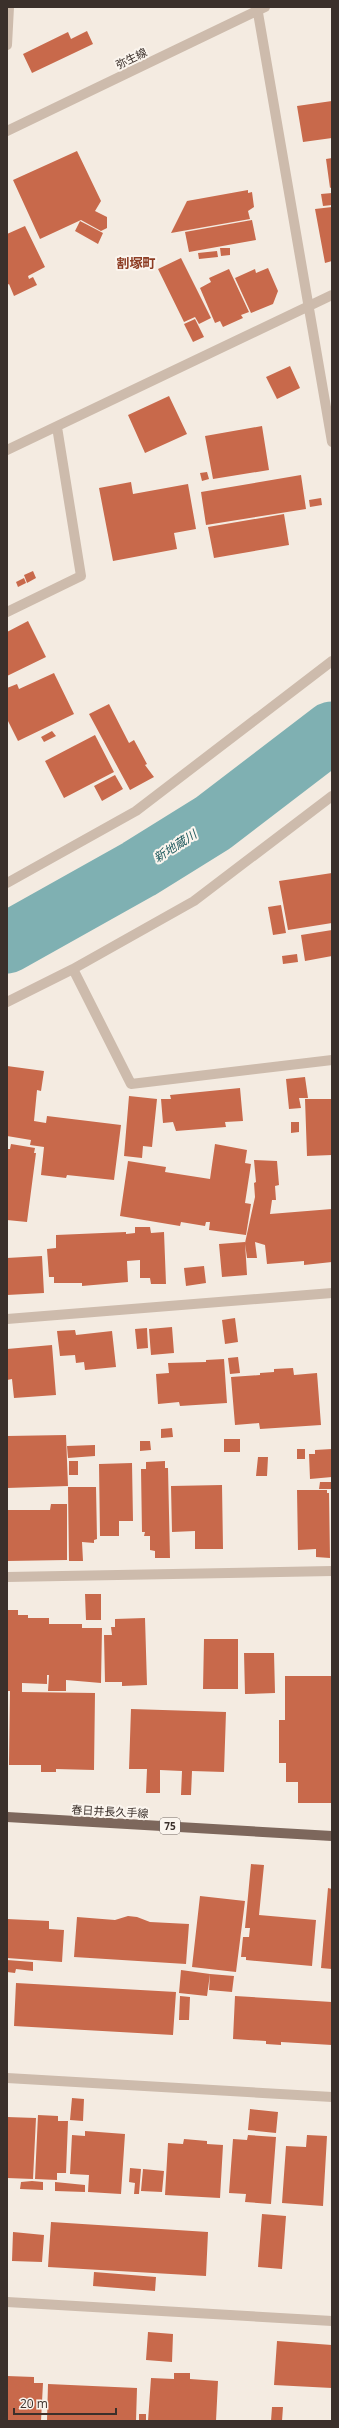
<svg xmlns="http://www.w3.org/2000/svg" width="339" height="2428" viewBox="0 0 339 2428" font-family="'Open Sans','Noto Sans JP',sans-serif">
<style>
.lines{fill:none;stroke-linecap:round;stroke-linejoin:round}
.river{stroke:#7fb0b2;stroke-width:61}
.building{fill:#c8694b}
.minor{stroke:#cdbbac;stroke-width:10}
.major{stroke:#7d675c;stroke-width:10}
.labels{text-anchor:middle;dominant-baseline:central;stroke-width:4;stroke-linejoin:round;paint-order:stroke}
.shield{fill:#fbf5ee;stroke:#756b66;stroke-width:1}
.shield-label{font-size:10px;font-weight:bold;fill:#3b302b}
.street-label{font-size:11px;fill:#3b302b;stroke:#fbf5ee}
.water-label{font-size:12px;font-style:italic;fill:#1f5a5e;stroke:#fbf5ee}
.quarter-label{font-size:13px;font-weight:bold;fill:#8c3b22;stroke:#fbf5ee}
</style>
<rect width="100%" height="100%" fill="#f4ebe1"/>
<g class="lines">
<path class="river" d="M7,943L139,869L213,823L332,732"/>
</g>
<path class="building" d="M87,31L93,44L32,73L23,54L68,32L71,39Z
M332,101V138L303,142L297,106Z
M77,151L101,201L95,211L107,217V228L101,231L81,220L40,239L13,180Z
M332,158V187L330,188L326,159Z
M248,190V193L252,192L254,207L248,211L250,219L171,233L187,201Z
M332,193V205L323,206L321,194Z
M332,207V261L325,263L315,209Z
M252,220L256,240L189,252L185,232Z
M80,221L103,233L98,244L75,231Z
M25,226L45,267L28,276L29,279L33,277L37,285L14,296L9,284L7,285V234Z
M220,248H230V255L221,256Z
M217,251L218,257L199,259L198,253Z
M181,258L211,318L199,324L195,317L184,322L158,269Z
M268,268L278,291L273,304L251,313L235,278L255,269L256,273Z
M229,269L249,312L241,315L243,318L223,327L220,321L215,323L200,288L211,282L209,278Z
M195,319L204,337L193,342L184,324Z
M290,366L300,388L277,399L266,377Z
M169,396L187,434L145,453L128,415Z
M262,426L269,470L213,479L205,436Z
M207,472L209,479L202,481L200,473Z
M301,475L306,509L206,525L201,492Z
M131,482L133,494L188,484L196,529L174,533L177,549L113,561L99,488Z
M321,498L322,505L310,507L309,500Z
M284,514L289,545L214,558L208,527Z
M33,571L36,578L27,583L24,575Z
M24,578L26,583L18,587L16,582Z
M28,621L46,657L7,676V632Z
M54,673L74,714L18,741L7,719V688L17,684L19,689Z
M109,704L129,743L134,740L147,764L145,765L154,777L130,790L89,714Z
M52,731L56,736L44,742L41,737Z
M95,735L114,772L64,798L45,761Z
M115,775L123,789L102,801L94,786Z
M332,873V923L288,930L279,881Z
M281,905L286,933L273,935L268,907Z
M332,930V956L305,961L301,935Z
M297,954L298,962L283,964L282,956Z
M7,1066L44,1071L41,1091L37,1090L34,1121L46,1123L47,1116L121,1125L114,1180L67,1175L66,1178L41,1175L44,1147L30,1145L31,1140L7,1136Z
M305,1077L308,1098H299L301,1108L289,1109L286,1079Z
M240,1088L243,1121L225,1122L226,1127L176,1131L173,1122L163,1123L161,1099H171L170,1095Z
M129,1096L157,1099L152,1147L143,1146L142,1158L124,1156Z
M305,1099H332V1155L307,1156Z
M291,1122H299V1132L291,1133Z
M11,1144L35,1148L34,1153H36L27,1222L7,1220V1149H10Z
M215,1144L247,1150L245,1163L251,1164L245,1203L251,1204L246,1235L209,1230L210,1222H206L205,1226L181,1222L180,1226L120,1216L128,1161L166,1167L165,1172L210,1179Z
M254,1160L277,1161L279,1185L275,1186L276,1200H272L270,1214L332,1209V1262L304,1265V1261L267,1264L265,1245L255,1242L257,1258H247L245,1243L255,1197L254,1183L256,1182Z
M135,1227H150L151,1233L164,1232L166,1284H151L150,1278H140V1260L127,1261L128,1282L82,1286V1283H54V1277H49L47,1249L56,1248V1235L126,1232V1234L135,1233Z
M245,1242L247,1275L222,1277L219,1244Z
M42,1256L44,1293L7,1295V1258Z
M204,1266L206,1283L186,1286L184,1268Z
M235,1318L238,1342L225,1344L222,1320Z
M172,1327L174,1353L151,1355L149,1329Z
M147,1328L148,1348L137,1349L135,1329Z
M75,1330L76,1335L112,1331L116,1367L85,1370L84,1362L76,1363L75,1355L60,1356L57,1331Z
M52,1345L56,1395L14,1398L12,1379L7,1380V1349Z
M238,1357L240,1373L230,1374L228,1358Z
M224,1359L227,1403L180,1406L179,1402L158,1404L156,1374L169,1373L168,1363L206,1362V1360Z
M293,1368L294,1375L317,1373L321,1425L260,1429L259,1423L235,1425L231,1377L260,1375V1373L274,1372V1369Z
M172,1428L173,1437L161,1438V1429Z
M66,1435L68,1486L7,1488V1436Z
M224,1439H240V1452H224Z
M140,1441H150L151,1450L140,1451Z
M95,1445V1456L68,1458L67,1446Z
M297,1449H305V1459H297Z
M332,1449V1477L310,1479L309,1454H315V1450Z
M258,1457H268L267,1476H256Z
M69,1461H78V1475H69Z
M165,1461V1468H168L170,1558H155V1551L150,1550V1536H144L145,1532H142L141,1469H146V1462Z
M132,1463L133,1521H119V1536H100L99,1464Z
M320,1482H331V1489H319Z
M222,1485L223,1549H195V1531L172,1532L171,1486Z
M68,1487H96L97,1539L94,1540V1543L82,1542L83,1561H69Z
M297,1490H327V1493H329L330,1558L316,1557V1549L298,1550Z
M51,1504H67V1560L7,1561V1510H50Z
M85,1594H101V1620H86Z
M7,1610H18V1615H28V1618H49V1624H82V1628H102L101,1683L66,1680V1691H48L49,1675H47V1684L22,1683V1692L95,1693L94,1770L56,1769V1772H41V1765H9L10,1691H7Z
M145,1618L147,1685L122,1686V1682H105L104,1635H112L111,1627H115V1619Z
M204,1639H238V1689H203Z
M244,1653H274L275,1693L245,1694Z
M285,1676H331L332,1803H298V1782H286V1763H279V1720H285Z
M131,1709L226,1712L224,1772L192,1771L191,1795H181L182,1771L160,1770V1793H146L147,1769H129Z
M251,1864L264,1865L259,1915L316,1920L312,1966L246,1960V1957H241L243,1937H249L250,1928H245Z
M328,1888L332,1889V1969L321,1968Z
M200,1896L245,1901L236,1972L192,1967Z
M128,1916L137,1917L150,1922L189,1924L186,1964L74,1957L77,1917L115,1920Z
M7,1919L49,1921V1929L64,1930L62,1962L7,1958Z
M7,1960L33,1962V1971L16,1969L15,1973L7,1972Z
M181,1970L210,1974L207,1996L179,1993Z
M210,1974L234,1976L232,1992L209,1990Z
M16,1983L176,1992L173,2035L14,2026Z
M180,1996L190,1997L189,2020H179Z
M235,1996L332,2002V2045L281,2042V2045L266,2044V2041L233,2039Z
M72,2098L84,2099L83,2121L70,2120Z
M250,2109L278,2112L276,2133L248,2130Z
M38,2115L58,2116V2121H68L66,2173H57V2180L35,2179Z
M7,2117L36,2118L33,2179L7,2178Z
M85,2131L125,2134L121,2194L88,2192L89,2175L70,2174L72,2135L85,2136Z
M248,2135L276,2137L271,2204L245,2202L246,2194L229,2193L233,2139L247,2140Z
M307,2135L327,2136L323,2206L282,2203L286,2146L306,2147Z
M184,2139L207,2141V2144L223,2145L220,2198L165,2195L168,2143L183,2144Z
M130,2168L141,2169L139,2194H134L135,2183L129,2182Z
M143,2169L164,2171L162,2192L141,2191Z
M32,2181L43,2182V2190L20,2189L21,2182Z
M55,2182L85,2185V2192L55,2191Z
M262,2214L286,2216L282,2269L258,2267Z
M51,2222L208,2232L206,2276L48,2267Z
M13,2232L44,2235L42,2262L12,2261Z
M94,2272L156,2277L155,2291L93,2286Z
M148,2332L173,2334L172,2362L146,2360Z
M277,2341L332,2345V2388L274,2385Z
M174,2373H190V2379L218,2381L216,2421H148L151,2378L174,2379Z
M7,2376L34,2377V2383H43L41,2421H7Z
M48,2384L137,2388L136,2421H47Z
M272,2407H283L282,2421H271Z
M139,2414H146V2421H139Z"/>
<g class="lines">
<path class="minor" d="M257,7L332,442
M7,45L9,7
M7,131L265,7
M7,450L332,295
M7,612L81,576L57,427
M7,883L136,811L332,661
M73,969L131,1084L332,1060
M7,1002L73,969L194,901L332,796
M7,1319L332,1293
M7,1577L332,1571
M7,2078L332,2097
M7,2302L332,2321"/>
<path class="major" d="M7,1817L332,1836"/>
</g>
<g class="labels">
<rect class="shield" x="160" y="1818" width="20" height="16" rx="3"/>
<g class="shield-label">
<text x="170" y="1826">75</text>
</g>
<g class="street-label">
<text transform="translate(131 58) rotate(-26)">弥生線</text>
<text transform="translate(110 1811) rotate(3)">春日井長久手線</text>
</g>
<g class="water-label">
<text transform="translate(175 846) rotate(-33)">新地蔵川</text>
</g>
<g class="quarter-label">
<text x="136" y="263">割塚町</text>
</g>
</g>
<rect width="339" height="2428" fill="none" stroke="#3b302b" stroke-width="16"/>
<path d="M14 2408v6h102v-6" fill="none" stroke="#3b302b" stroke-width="2"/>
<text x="20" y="2408" font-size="12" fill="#3b302b" stroke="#fbf5ee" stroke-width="3" paint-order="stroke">20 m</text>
</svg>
